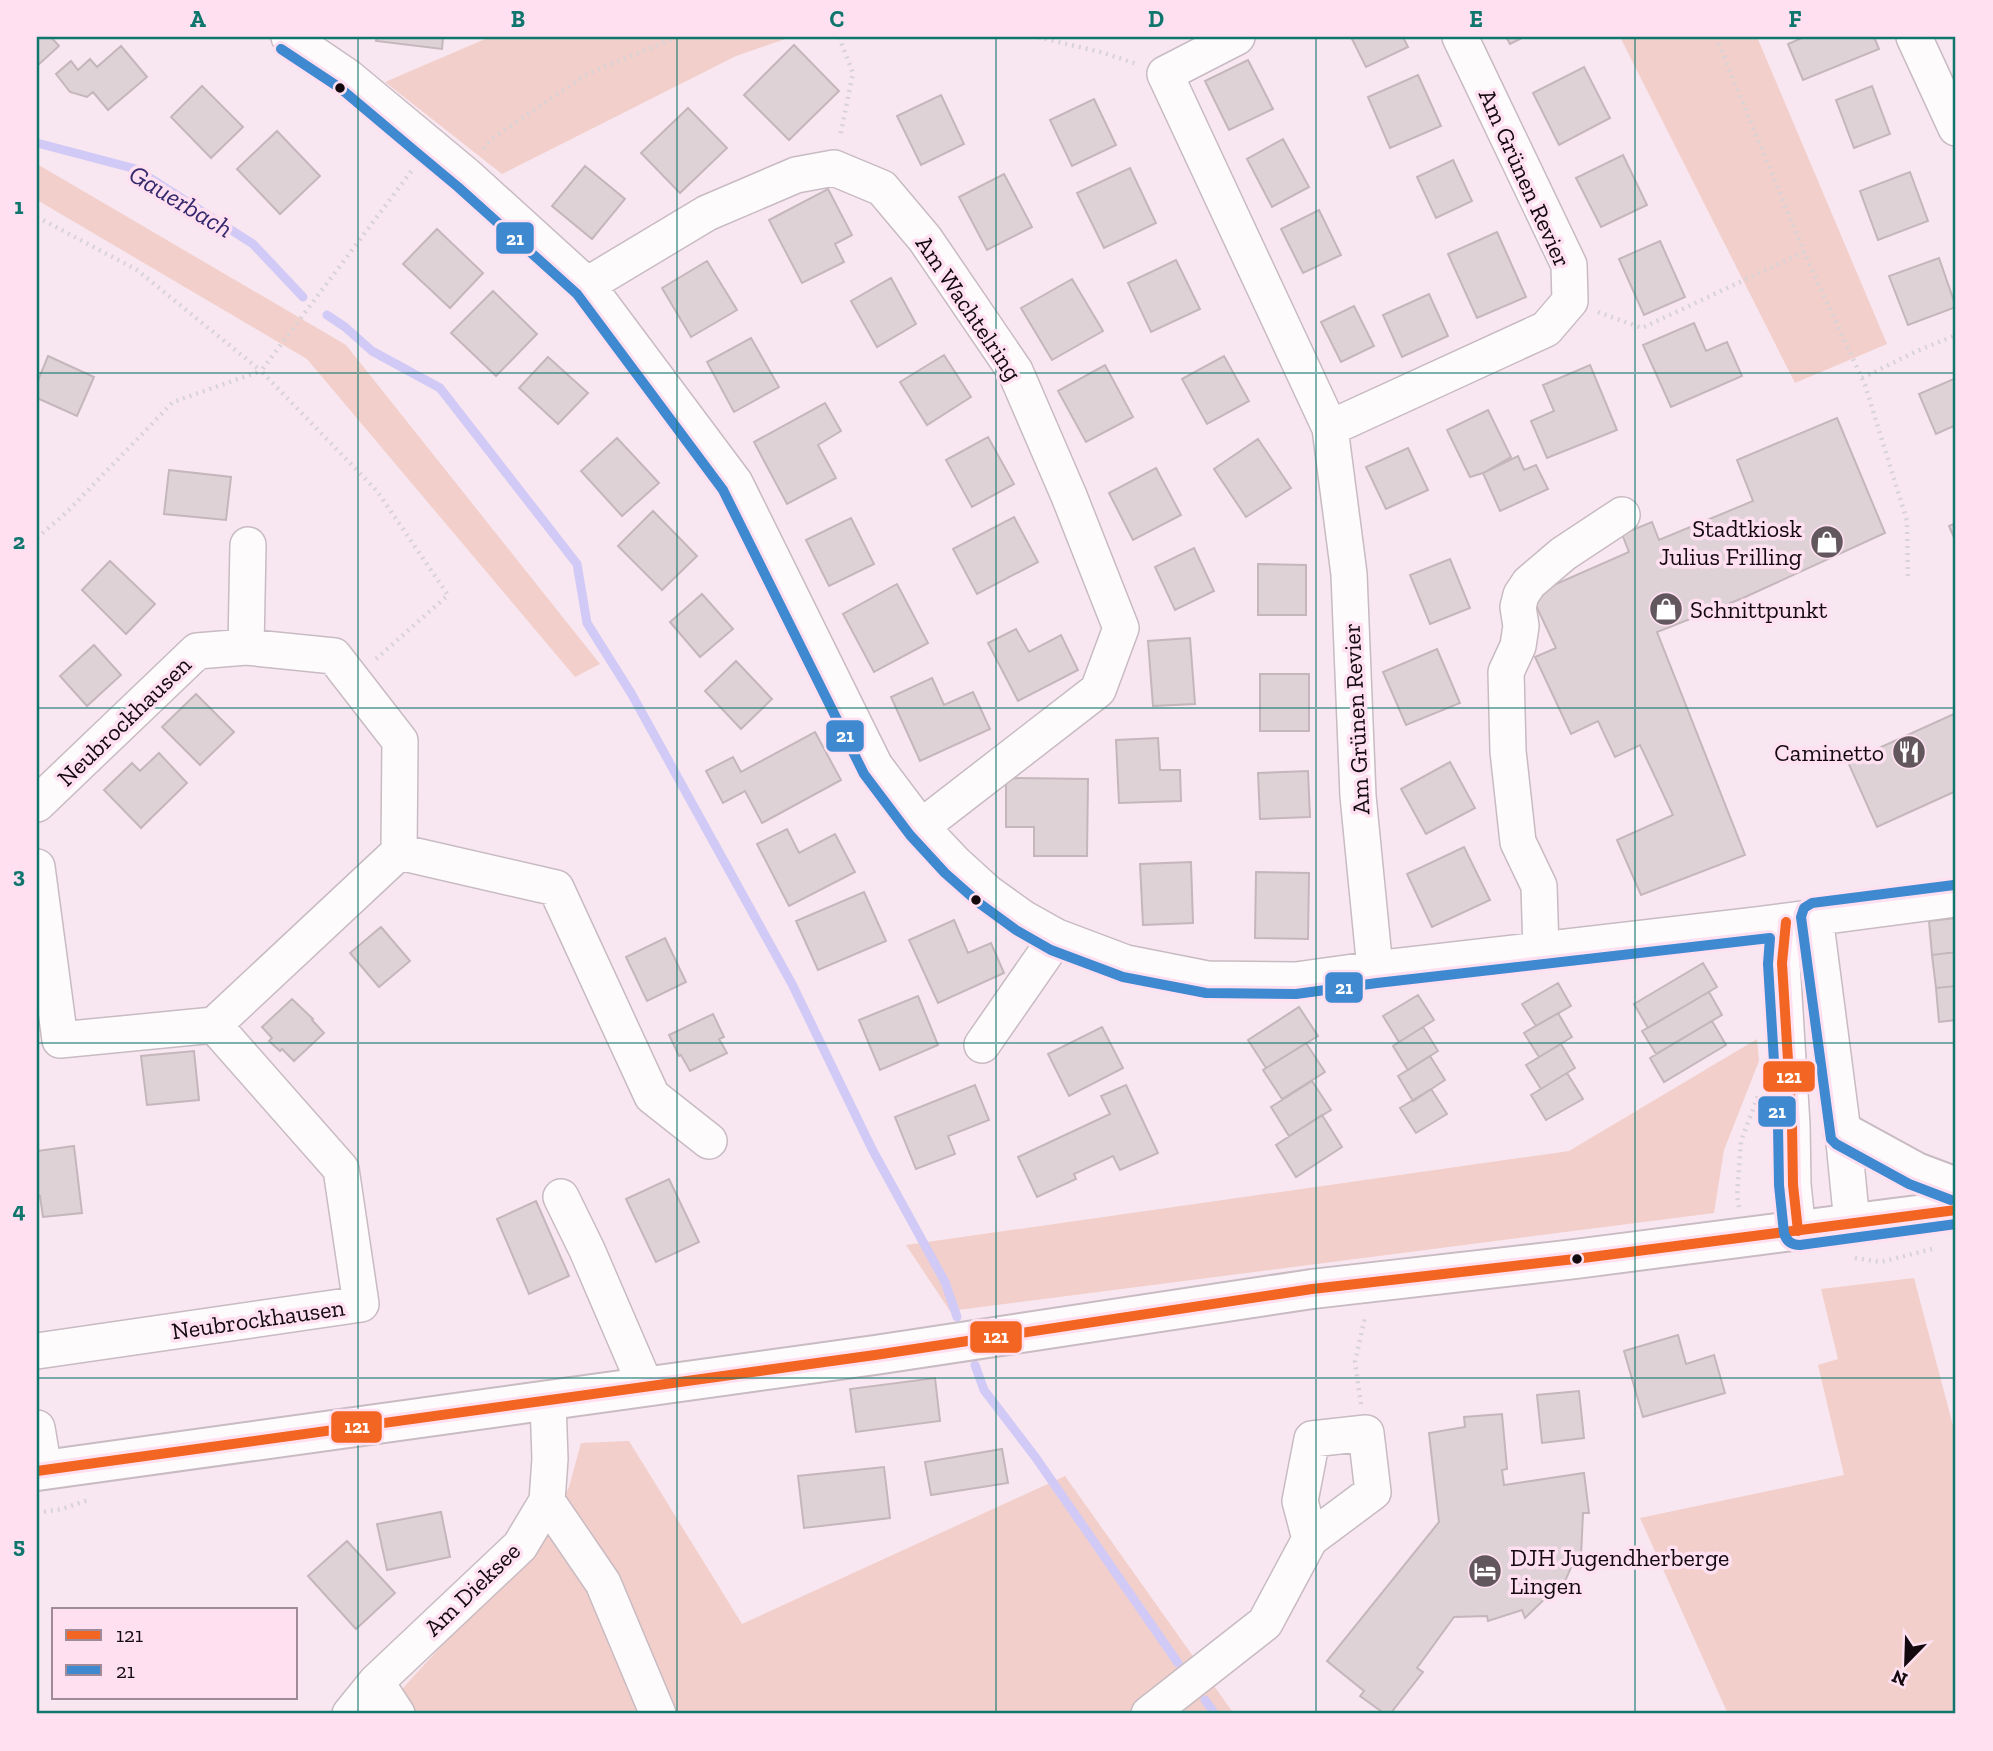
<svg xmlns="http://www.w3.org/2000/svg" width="1993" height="1751" viewBox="0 0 1993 1751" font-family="'Zilla Slab',serif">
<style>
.green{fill:#f2cfca}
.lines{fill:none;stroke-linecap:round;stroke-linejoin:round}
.stream{stroke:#d2caf6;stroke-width:9}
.building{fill:#dfd2d6;stroke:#c4b6bb;stroke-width:2}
.minor-casing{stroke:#c8bbc2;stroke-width:38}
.major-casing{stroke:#c8bbc2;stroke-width:42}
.path{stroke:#d9d3d6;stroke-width:4.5;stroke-dasharray:2 5;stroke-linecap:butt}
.minor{stroke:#fefbfd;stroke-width:35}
.major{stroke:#fefbfd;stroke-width:38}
.bus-1-casing{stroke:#ffe0f1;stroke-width:16}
.bus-2-casing{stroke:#ffe0f1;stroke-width:16}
.bus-1{stroke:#f26522;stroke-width:10}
.bus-2{stroke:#3f89d0;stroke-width:10}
.grid{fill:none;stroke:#0f766e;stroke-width:2;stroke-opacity:0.55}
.bus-dot{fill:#13090f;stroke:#ffe0f1;stroke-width:2.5}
.labels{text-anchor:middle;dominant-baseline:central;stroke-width:7;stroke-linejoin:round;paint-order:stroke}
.street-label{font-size:24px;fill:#13090f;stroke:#ffe0f1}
.poi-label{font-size:24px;fill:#13090f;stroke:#ffe0f1;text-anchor:end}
.water-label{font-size:26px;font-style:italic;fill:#34296c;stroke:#ffe0f1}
.line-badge{stroke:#ffe0f1;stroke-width:2.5}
.badge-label{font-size:19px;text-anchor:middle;font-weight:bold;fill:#fff}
.neatline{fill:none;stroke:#0f766e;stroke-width:2.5}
.grid-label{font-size:23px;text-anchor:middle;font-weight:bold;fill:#0f766e}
</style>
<rect width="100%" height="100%" fill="#f8e7f0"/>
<path class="green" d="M490,37H791L736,56L502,174L385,82Z
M1620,37H1757L1887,344L1795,383Z
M37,164L346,345L600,664L575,677L307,359L37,200Z
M1757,1039L1759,1061L1724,1150L1714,1213L950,1311L906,1245L1569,1151Z
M1914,1278L1956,1437V1714H1728L1640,1518L1844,1475L1818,1365L1838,1359L1821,1289Z
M629,1441L742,1624L1065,1476L1234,1714H379L480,1604L531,1560L569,1487L581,1443Z"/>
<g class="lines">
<path class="stream" d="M37,143L136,169L253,244L303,297
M327,315L345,327L372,351L440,388L577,564L587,623L631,693L792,984L872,1149L945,1282L957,1317
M975,1365L984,1390L1036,1458L1178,1663
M1205,1700L1215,1714"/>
</g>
<path class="building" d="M37,37H51L59,46L37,66Z
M377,37H443L442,49L376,41Z
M1351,37H1403L1408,47L1366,67Z
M1506,37H1524L1510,44Z
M1804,37H1874L1879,49L1803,80L1788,44Z
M794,45L839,91L789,140L744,95Z
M121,46L147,77L108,110L93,92L87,97L70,92L56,74L71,61L78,70L90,59L97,67Z
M1248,60L1273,109L1229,130L1205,81Z
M1584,67L1610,118L1559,145L1533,93Z
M1418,75L1441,126L1390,148L1368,97Z
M202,86L243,127L211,158L171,117Z
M1872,86L1890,134L1854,148L1836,100Z
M941,95L964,144L921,165L897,116Z
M1094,99L1116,145L1072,166L1050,120Z
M688,108L727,148L680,193L641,153Z
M277,131L320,176L280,214L237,169Z
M1283,139L1309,187L1272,207L1247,159Z
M1623,155L1647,205L1601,227L1576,178Z
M1453,160L1472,201L1436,218L1417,177Z
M585,166L625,199L592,239L552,206Z
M1130,168L1156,223L1104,248L1077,193Z
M1910,172L1928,221L1878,240L1860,191Z
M1004,174L1032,227L987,250L959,197Z
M828,189L852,235L835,244L844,262L802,283L769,220Z
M1319,210L1341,255L1303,273L1281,229Z
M437,229L483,273L450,308L403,264Z
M1497,232L1526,297L1477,318L1448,254Z
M1660,241L1685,297L1644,315L1619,259Z
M1939,258L1956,307L1908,325L1889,276Z
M1176,260L1200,309L1151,332L1128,283Z
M707,261L737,310L691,337L662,288Z
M891,278L916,324L877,347L851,301Z
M1072,279L1103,331L1052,360L1021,308Z
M493,291L537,334L496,376L451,333Z
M1429,294L1448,336L1402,357L1383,315Z
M1354,306L1374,346L1341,362L1321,322Z
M1694,323L1706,351L1727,342L1742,376L1671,407L1643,345Z
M751,338L779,387L734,412L707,362Z
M944,355L971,397L927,425L900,382Z
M48,356L94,377L77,416L37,398V383Z
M1224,356L1249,401L1207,424L1182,379Z
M548,357L588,393L558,424L519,388Z
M1105,365L1133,417L1086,442L1058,391Z
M1590,365L1617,430L1547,458L1531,421L1554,411L1543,385Z
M1956,378V425L1936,434L1919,394Z
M825,403L841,431L818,445L836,478L787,504L754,442Z
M1488,410L1511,457L1483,473L1470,477L1447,430Z
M1837,418L1885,533L1743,598L1657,632L1745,855L1641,895L1617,840L1673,815L1640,745L1615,757L1598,721L1571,734L1535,657L1556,648L1531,595L1629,552L1622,534L1652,522L1659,540L1753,501L1737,460Z
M988,437L1014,484L972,507L946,460Z
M617,438L659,483L622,516L581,471Z
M1258,439L1291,488L1246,517L1214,469Z
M1408,448L1428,490L1386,509L1366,467Z
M1518,456L1524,470L1536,465L1548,489L1500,511L1483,473Z
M1156,468L1181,515L1133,540L1109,493Z
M169,470L231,477L226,520L164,514Z
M653,511L697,556L662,590L618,546Z
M1014,517L1038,562L977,594L953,549Z
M851,518L874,564L829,586L806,540Z
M1956,523V542L1949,526Z
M1194,548L1214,591L1175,610L1155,567Z
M1450,559L1470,608L1430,624L1410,575Z
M110,561L155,604L126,634L82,590Z
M1258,564L1306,565V615H1258Z
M897,584L928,643L874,672L843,614Z
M702,594L733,629L700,657L670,622Z
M1016,629L1029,652L1061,635L1078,670L1018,701L988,643Z
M1190,638L1195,704L1153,706L1148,641Z
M94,645L121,675L87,706L60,676Z
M1437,649L1460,703L1406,725L1383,672Z
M736,661L772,699L741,729L705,691Z
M1260,674H1309V731H1260Z
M932,678L944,705L973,692L990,729L920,761L891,697Z
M196,694L234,732L200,765L162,727Z
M1956,713V791L1877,827L1848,762Z
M815,732L841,780L762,823L745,791L723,803L706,771L733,757L741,772Z
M1158,738L1160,770H1180L1181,801L1119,803L1116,740Z
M159,753L187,783L141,828L104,790L132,763L140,771Z
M1450,762L1475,808L1426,834L1401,789Z
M1308,771L1310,817L1260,819L1258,773Z
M1006,778L1088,779L1087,856H1034V827H1006Z
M787,829L799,853L835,834L855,872L789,906L757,844Z
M1464,847L1490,900L1432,927L1407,874Z
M1191,862L1193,923L1143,925L1140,864Z
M1256,872L1309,873L1308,939L1255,938Z
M864,892L886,941L818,970L796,921Z
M1956,918V952L1932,955L1929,921Z
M954,920L968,953L991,943L1004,973L938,1003L909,940Z
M381,927L410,961L379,987L350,953Z
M665,938L686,982L647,1001L626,957Z
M1956,952V986L1936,988L1932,955Z
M1703,963L1717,987L1648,1028L1634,1004Z
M1558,983L1571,1006L1536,1026L1522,1004Z
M1956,986V1020L1939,1022L1936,988Z
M1709,992L1722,1015L1656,1054L1642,1031Z
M1418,995L1434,1020L1399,1042L1383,1016Z
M918,996L938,1045L880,1070L859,1020Z
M292,999L313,1019L312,1020L324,1033L294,1061L282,1049L280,1051L269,1041L272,1038L262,1027Z
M1299,1007L1318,1036L1266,1068L1248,1040Z
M1558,1013L1572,1037L1539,1057L1524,1033Z
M713,1014L724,1037L719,1039L727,1053L690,1071L681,1055L679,1056L669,1035Z
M1712,1021L1726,1045L1664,1082L1650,1058Z
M1102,1027L1123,1068L1069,1096L1048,1054Z
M1423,1027L1438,1051L1408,1070L1393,1046Z
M1306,1043L1325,1072L1282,1099L1263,1070Z
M1561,1044L1575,1068L1541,1089L1526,1065Z
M194,1051L199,1100L147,1105L141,1056Z
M1430,1056L1445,1080L1413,1101L1398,1076Z
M1567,1073L1583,1099L1546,1120L1531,1095Z
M1312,1081L1331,1110L1289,1136L1271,1107Z
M975,1085L989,1120L948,1136L955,1154L916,1169L895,1117Z
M1126,1085L1158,1153L1120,1170L1113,1156L1074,1174L1076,1179L1037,1197L1018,1157L1110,1114L1101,1096Z
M1431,1089L1447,1114L1416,1133L1400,1108Z
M1322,1115L1342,1147L1296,1177L1276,1145Z
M74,1146L82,1213L43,1217L40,1196H37V1151Z
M669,1179L699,1242L656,1262L626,1199Z
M536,1201L569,1276L529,1294L497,1219Z
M1678,1335L1686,1364L1714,1355L1725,1393L1643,1417L1624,1351Z
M935,1378L940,1421L856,1432L850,1389Z
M1579,1391L1584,1438L1542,1443L1537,1395Z
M1502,1414L1507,1469L1502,1470L1504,1485L1584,1473L1589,1513H1583L1581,1556L1577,1554L1561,1590L1558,1586L1525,1618L1522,1610L1488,1621L1487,1616L1454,1617L1417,1668L1423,1672L1390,1714H1385L1360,1696L1364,1691L1327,1661L1439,1522L1429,1433L1465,1427L1464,1417Z
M1002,1449L1008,1483L931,1495L925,1462Z
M884,1467L890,1518L804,1528L798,1476Z
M441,1512L450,1557L387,1570L377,1524Z
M347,1541L395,1593L356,1629L308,1576Z"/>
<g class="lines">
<g class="minor-casing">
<path id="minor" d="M289,37L348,77L431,146L467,176L587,285L735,483L875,766L921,827L955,863L988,893L1023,918L1057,937L1126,963L1207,979L1296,980L1375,969L1757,925L1956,899
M1237,37L1165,74L1330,428L1349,574L1358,796L1375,969
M1914,37L1956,128
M587,285L707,213L796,175L834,168L882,188L925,239L1015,371L1069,496L1121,628L1098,690L921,827
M1330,428L1546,329L1570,301L1569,265L1460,37
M246,647L248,545
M37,804L197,651L246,647L334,656L400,741L399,852
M37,867L60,1040L214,1025
M1815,917L1843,1132L1852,1223
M1786,922L1782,963L1792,1125L1793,1185L1798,1231
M1541,950L1539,886L1518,842L1508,751L1506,672L1518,646L1521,626L1518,607L1521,595L1529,583L1563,554L1622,515
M982,1045L1057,937
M561,1197L587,1250L646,1387
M37,1351L361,1304L341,1169L214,1025L399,852L556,888L652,1096L709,1141
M37,1428L44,1470
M547,1501L603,1583L658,1714
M376,1682L397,1714
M350,1714L376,1682L520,1546L547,1501L550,1459L548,1401
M1149,1714L1265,1623L1310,1539L1373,1492L1366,1433L1312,1439L1300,1501L1310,1539"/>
</g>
<g class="major-casing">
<path id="major" d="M1843,1132L1916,1172L1956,1187
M37,1471L875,1355L1312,1289L1575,1259L1956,1210"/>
</g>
<path class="path" d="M839,37L853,73L840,137
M1038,37L1104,53L1137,64
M1716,37L1804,252L1865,385L1907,521L1908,581
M484,149L491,139L589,73L678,37
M37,217L137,270L260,370
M1598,312L1642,328L1804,252
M1862,378L1917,351L1956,335
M37,538L67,512L173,402L261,371
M376,659L448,595L377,491L261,371L413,169
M1739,1207L1737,1196L1741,1141L1758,1096
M1855,1258L1881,1262L1932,1249
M1361,1404L1355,1362L1365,1317
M37,1513L62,1509L88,1500"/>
<use href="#minor" class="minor"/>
<use href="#major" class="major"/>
<g class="bus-1-casing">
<path id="bus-1" d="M1786,922L1782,963L1792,1125L1793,1185L1798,1231
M37,1471L875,1355L1312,1289L1575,1259L1956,1210"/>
</g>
<g class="bus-2-casing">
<path id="bus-2" d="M281,49L340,88L422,157L458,187L577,294L723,490L864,774L910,835L945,873L979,903L1016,930L1051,950L1123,977L1206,993L1296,994L1377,983L1770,938L1768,964L1778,1126L1779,1185L1784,1233C1786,1241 1791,1245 1800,1245L1956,1224
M1951,1200L1909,1184L1836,1144L1831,1139L1801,917L1804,908L1812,903L1954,885"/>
</g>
<use href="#bus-1" class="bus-1"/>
<use href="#bus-2" class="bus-2"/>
</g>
<path class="grid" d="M358,37V1714M677,37V1714M996,37V1714M1316,37V1714M1635,37V1714M37,373H1956M37,708H1956M37,1043H1956M37,1378H1956"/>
<defs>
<g id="shop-disc" transform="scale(1.75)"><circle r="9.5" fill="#63575e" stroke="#ffe0f1"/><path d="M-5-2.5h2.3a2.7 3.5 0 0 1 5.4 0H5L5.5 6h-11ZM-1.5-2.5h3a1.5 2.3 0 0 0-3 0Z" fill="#fff"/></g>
<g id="restaurant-disc" transform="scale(1.75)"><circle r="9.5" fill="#63575e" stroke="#ffe0f1"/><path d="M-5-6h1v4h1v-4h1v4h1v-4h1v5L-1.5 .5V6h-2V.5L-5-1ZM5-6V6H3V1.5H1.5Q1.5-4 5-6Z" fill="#fff"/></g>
<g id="hotel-disc" transform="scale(1.75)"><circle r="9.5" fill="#63575e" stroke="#ffe0f1"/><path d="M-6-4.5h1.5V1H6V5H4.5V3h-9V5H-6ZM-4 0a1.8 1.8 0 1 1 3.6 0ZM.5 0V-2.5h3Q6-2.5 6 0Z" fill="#fff"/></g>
</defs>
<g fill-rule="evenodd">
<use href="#shop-disc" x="1827" y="542"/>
<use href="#shop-disc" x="1666" y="609"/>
<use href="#restaurant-disc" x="1909" y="752"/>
<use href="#hotel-disc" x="1485" y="1571"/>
</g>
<g class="bus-dot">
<circle cx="340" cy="88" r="6"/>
<circle cx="976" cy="900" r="6"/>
<circle cx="1577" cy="1259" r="6"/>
</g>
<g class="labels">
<g class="street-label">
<text transform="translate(1525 178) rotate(66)">Am Grünen Revier</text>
<text transform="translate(969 308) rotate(56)">Am Wachtelring</text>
<text transform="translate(1356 719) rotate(-93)">Am Grünen Revier</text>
<text transform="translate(124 721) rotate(-44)">Neubrockhausen</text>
<text transform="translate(258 1319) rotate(-8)">Neubrockhausen</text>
<text transform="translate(472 1589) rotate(-44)">Am Dieksee</text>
</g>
<g class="poi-label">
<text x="1802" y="528">Stadtkiosk<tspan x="1802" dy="28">Julius Frilling</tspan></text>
<text x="1690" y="609" text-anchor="start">Schnittpunkt</text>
<text x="1884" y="752">Caminetto</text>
<text x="1510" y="1557" text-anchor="start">DJH Jugendherberge<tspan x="1510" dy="28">Lingen</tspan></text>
</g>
<g class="water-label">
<text transform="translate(181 201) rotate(31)">Gauerbach</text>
</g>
</g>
<g class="line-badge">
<rect x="495" y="221" width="40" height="34" rx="7" fill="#3f89d0"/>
<rect x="825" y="719" width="40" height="34" rx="7" fill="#3f89d0"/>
<rect x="1324" y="971" width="40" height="33" rx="7" fill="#3f89d0"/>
<rect x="1762" y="1060" width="54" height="33" rx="7" fill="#f26522"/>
<rect x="1757" y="1095" width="40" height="33" rx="7" fill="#3f89d0"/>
<rect x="969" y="1320" width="54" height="34" rx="7" fill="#f26522"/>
<rect x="330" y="1410" width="53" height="34" rx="7" fill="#f26522"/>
</g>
<g class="badge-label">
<text x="515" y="245">21</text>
<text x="845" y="742">21</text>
<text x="1344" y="994">21</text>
<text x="1789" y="1083">121</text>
<text x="1777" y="1118">21</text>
<text x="996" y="1343">121</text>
<text x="357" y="1433">121</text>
</g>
<rect width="1993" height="1751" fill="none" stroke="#ffe0f1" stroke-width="77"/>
<rect x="52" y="1608" width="245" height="91" fill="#ffe0f1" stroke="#a18a97" stroke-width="2"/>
<rect x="66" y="1630" width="35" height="10" fill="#f26522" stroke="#a18a97" stroke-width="2"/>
<text x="116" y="1642" font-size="21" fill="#13090f">121</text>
<rect x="66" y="1665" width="35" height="10" fill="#3f89d0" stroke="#a18a97" stroke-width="2"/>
<text x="116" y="1678" font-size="21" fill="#13090f">21</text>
<g transform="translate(1906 1663) rotate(203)" stroke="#ffe0f1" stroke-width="5" paint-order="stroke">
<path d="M0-5L12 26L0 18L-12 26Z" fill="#13090f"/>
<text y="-10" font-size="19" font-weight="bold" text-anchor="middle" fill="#13090f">N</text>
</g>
<rect x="38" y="38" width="1916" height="1674" class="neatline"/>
<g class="grid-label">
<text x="198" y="27">A</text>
<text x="518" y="27">B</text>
<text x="837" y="27">C</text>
<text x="1156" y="27">D</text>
<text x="1476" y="27">E</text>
<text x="1795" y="27">F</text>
<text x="19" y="214">1</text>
<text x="19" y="549">2</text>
<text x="19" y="883">3</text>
<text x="19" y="1218">4</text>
<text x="19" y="1553">5</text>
</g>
</svg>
